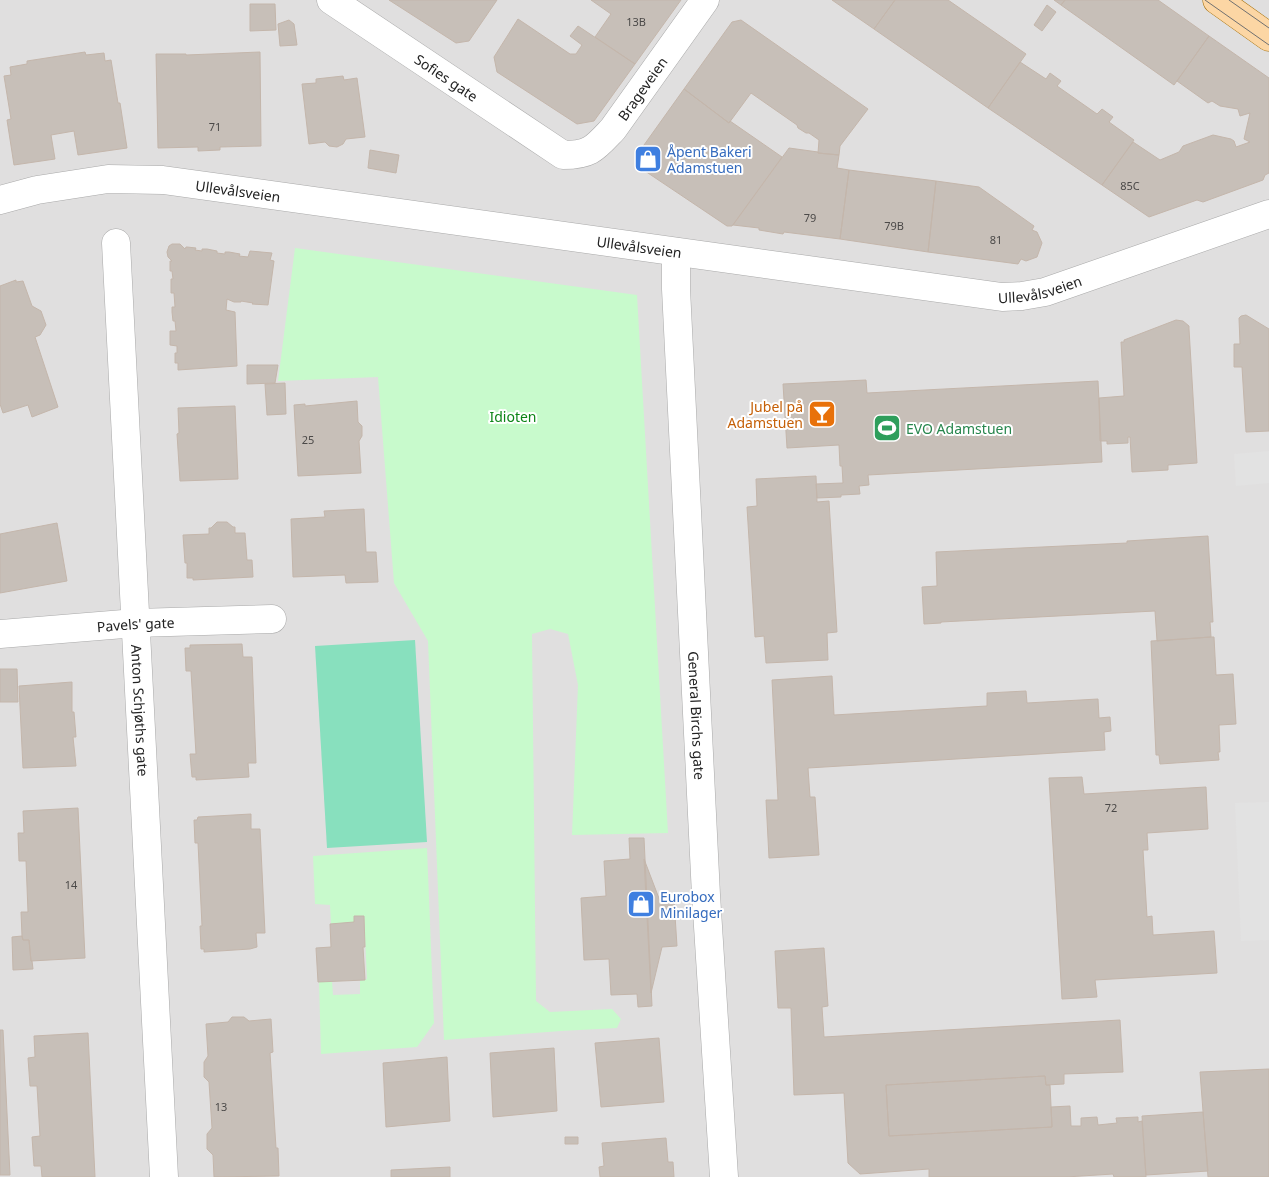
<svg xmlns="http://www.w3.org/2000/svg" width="1269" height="1177" viewBox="0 0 1269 1177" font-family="'Noto Sans',sans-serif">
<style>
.residential{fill:#e0dfdf}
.park{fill:#c8facc}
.pitch{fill:#88e0be}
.parking{fill:#e2e2e2}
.building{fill:#c7bfb8;stroke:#c4b6ab}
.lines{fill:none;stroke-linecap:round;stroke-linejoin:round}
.minor-casing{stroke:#a9a9a9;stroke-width:29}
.major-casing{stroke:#a06b00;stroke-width:29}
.minor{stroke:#fff;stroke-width:28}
.major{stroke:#fcd6a4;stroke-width:28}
.tram{stroke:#707070;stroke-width:1}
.labels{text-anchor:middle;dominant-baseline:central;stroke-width:4;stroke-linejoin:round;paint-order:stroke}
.number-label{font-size:11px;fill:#4b4948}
.street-label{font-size:14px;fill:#222;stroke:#fff}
.shop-label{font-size:14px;fill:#366cbe;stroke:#fff;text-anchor:start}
.food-label{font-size:14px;fill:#c56008;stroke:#fff;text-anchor:end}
.park-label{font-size:14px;fill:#0c8416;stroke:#fff}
.leisure-label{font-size:14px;fill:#27864d;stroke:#fff;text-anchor:start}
</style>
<rect width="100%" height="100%" fill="#f2efe9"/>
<path class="residential" d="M0,0H1269V1177H0Z"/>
<path class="park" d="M295,248L637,295L668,833L572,835L578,685L568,634L550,629L532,634L536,1001L550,1012L612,1009L621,1019L617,1028L561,1031L444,1040L428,641L394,583L378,377L278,381Z
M427,848L434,1023L417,1047L321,1054L319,982L332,981L333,995L360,994V980L367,979L364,916H354V923L331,924L330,905L315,904L313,856Z"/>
<path class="pitch" d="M415,640L427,842L327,848L315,646Z"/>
<path class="parking" d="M1269,451V483L1236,486L1234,454Z
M1269,802V940L1241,941L1235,803Z"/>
<path class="building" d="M389,0H497L469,41L456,43Z
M591,0H681L635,64L595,37L611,14Z
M832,0H895L874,29Z
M895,0H948L1026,54L988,108L874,29Z
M1054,0H1065L1061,5Z
M1065,0H1158L1209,36L1174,85L1061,5Z
M250,4H275L276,30L250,31Z
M1047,5L1056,12L1042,31L1034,25Z
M518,19L570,54H576L582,45L570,36L578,26L635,64L594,121L577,124L497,72L494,57Z
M289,20L294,24L297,45L280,46L278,24Z
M741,20L868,109L840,146L839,155L818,153L819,140L809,133H806L798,128L797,125L751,93L729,123L684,89L732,22Z
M1209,36L1269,78V173L1265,175L1263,180L1203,202L1197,200L1149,217L1102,185L1133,142L1160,160L1179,152L1183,146L1213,135L1231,139L1234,141L1236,147L1250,142L1244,139L1250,113L1240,116L1238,109L1220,106L1212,101L1208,103L1177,81Z
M85,52L86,55L104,53L105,61L111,60L118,103H120L127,148L78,155L74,131L51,135L55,159L14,165L7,120L11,119L4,76L11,75L10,67L27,64V61Z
M260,52L261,146L220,147V150L198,151V147L158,148L156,54H186V55Z
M1020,62L1046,79L1050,73L1061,81L1057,86L1097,114L1102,109L1113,117L1109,122L1134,140L1102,185L988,108Z
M343,76L344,80L357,78L365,137L346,139L343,144L337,147L329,146L325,142L309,144L302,84L316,83V79Z
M684,89L729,123L730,121L782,157L732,226H727L642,169L639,152Z
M789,148L818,152V153L839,155L837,168L849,170L840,239L784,232L783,234L759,230V228L733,225Z
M370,150L399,155L396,173L368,168Z
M849,170L936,181L928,252L840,239Z
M936,181L979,187L1034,226L1032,230L1037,232L1042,243L1037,257L1026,261L1021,259L1018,264L928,252Z
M172,244H180L185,249L186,247H187L196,248L195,250L202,251V249H207L217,251V253L225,254V252H229L240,254L239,256L248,257L250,251L272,253L270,260L274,261L268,305L252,304L253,303L241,301V302H234L227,299L226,310L235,312L237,366L178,370V363H175V353H177V346L170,345V331H176L175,321H173L172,312V307H175L174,293H171V279H173L172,271H170V261H172L168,257L167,252L169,246Z
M16,280V282L23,281L32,306L41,311L46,325L40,335L35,337L58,407L32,417L28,405L3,413L0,404V286Z
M1246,315L1269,329V431L1246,432L1242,367H1234V344H1240L1239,318L1241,316Z
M1176,320L1183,321L1189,326V329L1197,463L1168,465V470L1132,472L1130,437H1128V443L1107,444V441H1100L1099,398L1124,396L1121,342H1124V340Z
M247,365H278L275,383L247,384Z
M866,380L867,393L1098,381L1102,462L868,475L869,485L859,486L860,494L841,495V497L817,498L816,484L843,483L842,466H840L839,445L787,448L783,384Z
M285,383L286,414L267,415L265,384Z
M357,401L358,422L362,426V436L359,441L361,473L298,476L294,405L305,404V406Z
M235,406L238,479L180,481L177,434L179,433L178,408Z
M816,476L817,502L829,501L837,632L827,633L828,660L766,663L764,636L755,637L747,507L757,506L756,479Z
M364,509L366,552H376L378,582L346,583L345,575L293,577L291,519L325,517L324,511Z
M217,522H227L233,527H235V533H245L247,560H252L253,577L193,580V578H187V563H185L183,535L209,534V528H211Z
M57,523L67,581L0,593V534Z
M1208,536L1213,622H1210L1211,637L1157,641L1155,611L941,622V623L924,624L922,587L937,586L936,552L1127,543V541Z
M1211,637H1214L1216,675L1233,674L1236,724L1219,725L1220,752H1218L1219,760L1160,764L1159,755H1156L1151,641Z
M242,644L243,657H252L256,763H248L249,777L196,780V777H192L190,754H196L191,671H186L185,648H190V645Z
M0,669H17L18,702H0Z
M832,676L834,715L987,706V693L1026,691L1027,703L1098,699L1099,718L1110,717L1111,731L1104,732L1105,750L808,768L810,797H815L819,855L769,858L766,800H778L772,680Z
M72,682V712H74L76,737H73L76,766L23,768L19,686Z
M1082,777L1084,794L1206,787L1208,829L1147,833L1148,850H1143L1147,917L1152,916L1153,935L1214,931L1217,973L1095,980L1097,997L1062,999L1049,778Z
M78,808L85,958L31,961L29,940H23L22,936L21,912H28L26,861H19L18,833H24L23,811Z
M251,814V829H260L265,933H256L257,947L250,949L204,952V949H201L200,926H202L198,843H195L194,820H197L198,817Z
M629,838H644L652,1006L638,1007L637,994L611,995L609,959L584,960L581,898L606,896L604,861L630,859Z
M644,859L660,901L674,900L677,946L662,947L651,993Z
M354,916H364L365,947H363L365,980L318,982L316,948L331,947L330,924L354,922Z
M22,936L23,940H29L31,961H32L33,969L13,970L12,937Z
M824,948L828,1006L822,1007L824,1037L1120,1020L1123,1072L1064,1074V1084L1046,1085L1045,1076L886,1085L889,1136L1052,1127L1051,1107L1070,1106L1071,1126H1081V1118L1097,1117L1098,1125L1117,1123L1116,1118L1138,1117V1122L1142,1121L1146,1177H1114L1113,1174L1066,1177H929V1169L860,1174L848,1163L844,1093L794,1095L791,1008H778L775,951Z
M232,1017H244L249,1021L271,1019L273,1052L270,1053L276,1148H278L279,1176L214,1177L213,1155L207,1149V1134L212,1128L209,1082L204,1077V1062L208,1056L206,1024L228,1022Z
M0,1030H3L10,1175H0Z
M88,1033L95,1177H42L41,1166H34L32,1137L40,1136L37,1086H30L28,1058L35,1057L34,1036Z
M659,1038L664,1102L601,1107L595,1043Z
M554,1048L557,1111L493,1117L490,1053Z
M447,1057L450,1121L386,1127L383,1063Z
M1269,1069V1177H1208L1200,1072Z
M1045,1076L1046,1085H1050L1052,1127L889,1136L886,1085Z
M1203,1112L1208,1171L1146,1175L1142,1116Z
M565,1137H578V1144H565Z
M666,1138L668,1162H673L674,1177H600L599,1167L604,1166L602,1143Z
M450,1167V1177H391V1170Z"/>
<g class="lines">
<g class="minor-casing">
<g id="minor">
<path id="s1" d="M331,0L563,155C591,155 595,148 613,129L705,0"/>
<path id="s2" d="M0,200L37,190L108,179L163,180L1002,297L1022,296L1045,292L1269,214"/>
<path id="s3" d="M116,243C132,554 149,865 164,1177"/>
<path id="s4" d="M676,252V289L706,895L724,1177"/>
<path id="s5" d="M0,634L136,623L272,619"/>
</g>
</g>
<g class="major-casing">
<path id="major" d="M1217,0L1269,37"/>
</g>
<use href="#minor" class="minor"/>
<use href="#major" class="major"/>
<path class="tram" d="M1205,0L1269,45
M1229,0L1269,28"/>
</g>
<defs>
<g id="shop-square" transform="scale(1.4375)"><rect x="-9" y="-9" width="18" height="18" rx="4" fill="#3f7fe0" stroke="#fff"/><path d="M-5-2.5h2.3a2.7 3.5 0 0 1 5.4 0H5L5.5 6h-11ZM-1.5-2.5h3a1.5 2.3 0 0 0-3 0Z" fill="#fff"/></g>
<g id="bar-square" transform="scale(1.4375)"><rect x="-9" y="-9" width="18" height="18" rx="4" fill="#e8710a" stroke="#fff"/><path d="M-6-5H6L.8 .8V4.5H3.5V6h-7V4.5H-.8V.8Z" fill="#fff"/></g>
<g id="stadium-square" transform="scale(1.4375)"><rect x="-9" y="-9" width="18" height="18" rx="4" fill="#2e9e5b" stroke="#fff"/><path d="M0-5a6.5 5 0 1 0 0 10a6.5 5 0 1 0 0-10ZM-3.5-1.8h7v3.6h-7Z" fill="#fff"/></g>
</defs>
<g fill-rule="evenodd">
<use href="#shop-square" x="648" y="159"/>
<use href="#bar-square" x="822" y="414"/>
<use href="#stadium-square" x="887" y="428"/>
<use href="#shop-square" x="641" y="904"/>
</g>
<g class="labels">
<g class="number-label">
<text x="636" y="21">13B</text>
<text x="215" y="126">71</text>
<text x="1130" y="185">85C</text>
<text x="810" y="217">79</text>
<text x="894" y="225">79B</text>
<text x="996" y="239">81</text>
<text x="308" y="439">25</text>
<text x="1111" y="807">72</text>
<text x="71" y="884">14</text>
<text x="221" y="1106">13</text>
</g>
<g class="street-label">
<text stroke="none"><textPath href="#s1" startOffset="139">Sofies gate</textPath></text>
<text stroke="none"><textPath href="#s1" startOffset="388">Brageveien</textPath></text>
<text stroke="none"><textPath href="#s2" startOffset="241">Ullevålsveien</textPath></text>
<text stroke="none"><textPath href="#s2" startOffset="646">Ullevålsveien</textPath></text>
<text stroke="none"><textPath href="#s2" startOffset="1051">Ullevålsveien</textPath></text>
<text stroke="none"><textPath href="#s5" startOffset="136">Pavels' gate</textPath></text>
<text stroke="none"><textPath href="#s3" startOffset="468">Anton Schjøths gate</textPath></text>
<text stroke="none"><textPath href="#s4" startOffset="464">General Birchs gate</textPath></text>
</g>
<g class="shop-label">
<text x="667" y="151">Åpent Bakeri<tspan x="667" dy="16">Adamstuen</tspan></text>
<text x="660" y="896">Eurobox<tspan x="660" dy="16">Minilager</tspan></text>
</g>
<g class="food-label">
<text x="803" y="406">Jubel på<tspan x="803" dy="16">Adamstuen</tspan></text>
</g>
<g class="park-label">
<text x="513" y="416">Idioten</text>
</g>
<g class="leisure-label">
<text x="906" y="428">EVO Adamstuen</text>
</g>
</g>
</svg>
